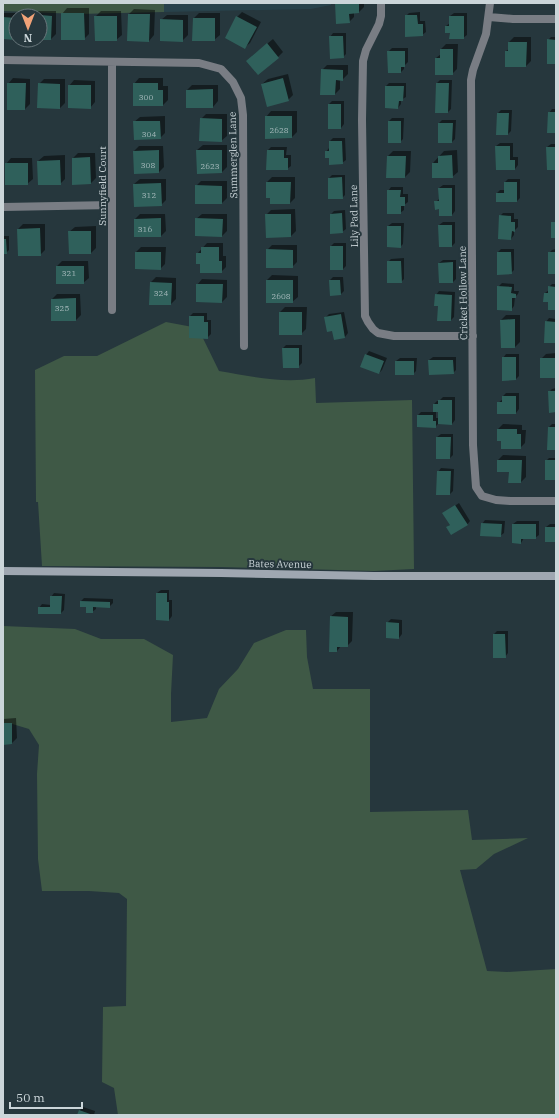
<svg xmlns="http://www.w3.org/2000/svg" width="559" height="1118" viewBox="0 0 559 1118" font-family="'IBM Plex Serif',serif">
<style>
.built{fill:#28424b}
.green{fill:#3f5946}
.shadow{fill:#0007;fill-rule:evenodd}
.building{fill:#2f605b}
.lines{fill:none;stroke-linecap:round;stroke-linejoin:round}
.street{stroke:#797d84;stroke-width:8}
.secondary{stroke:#9fa7b1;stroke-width:8}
.labels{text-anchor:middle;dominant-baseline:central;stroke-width:4;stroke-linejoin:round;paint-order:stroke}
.number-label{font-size:8px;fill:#a4b8ba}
.street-label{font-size:10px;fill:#cbd5d9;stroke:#26373d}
</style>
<rect width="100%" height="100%" fill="#26373d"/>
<path class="built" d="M164,3H331V5L311,9L164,12Z"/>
<path class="green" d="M3,3H164V12L78,14L3,11Z
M166,322L198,328L219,371C250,376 283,384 315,378L316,403L412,400L414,569L374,571L221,567L42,566L38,502H36L35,370L64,356H97Z
M3,626L75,629L101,639H144L173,655L171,694V722L207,718L219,689L238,669L254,643L286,630H306L307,657L313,689H370V812L468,810L472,840L528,838L494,854L476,869L460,870L487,971L507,972L556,969V1115H118L114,1088L102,1082L103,1007L126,1006L127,899L119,893L89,891H42L38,859L37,774L39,745L29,729L9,723L3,724Z"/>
<path class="shadow" d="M336,3H364V7L359,12L354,13V17L349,22Z
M67,8H89V34L84,39L62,14Z
M134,9L155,10L154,35L149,41L129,14Z
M35,11H56V34L51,39H40V16H30Z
M101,11H121L122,35L116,40L95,17Z
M242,12L261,22L250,43L244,48L237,17Z
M420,12V21H425L426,32L422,35L406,16L409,13Z
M3,13H23V16H16V39L3,38Z
M199,13H220V35L214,40L194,18Z
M454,13H467V35L463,38L451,32L446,26L450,23V16Z
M167,15H188V35L182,41L161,20Z
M333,33H346V54L343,57L330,37Z
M514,37H531V61L526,66L506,51L509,49V42Z
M551,37H556V63L548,40Z
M273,39L283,52L278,57L252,56Z
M446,44H458L457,69L452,74L436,58L441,54V49Z
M392,48H408V62L404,66V69L401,72L388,52Z
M327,65H348V74L342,80H340V89L335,94L322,70Z
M288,74L293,95L288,100L262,84L268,79Z
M13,78L30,79V104L25,109L8,84Z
M139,78H163V86H168V100L163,105L134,84Z
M44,79H65V103L60,108L39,84Z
M74,80L95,81V102L90,108L69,86Z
M440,80H452L451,109L448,112L437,83Z
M389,83H406V97L401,100V104L398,108L386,86Z
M192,85H218V101L213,107L187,90Z
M332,101H344V124L341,128L329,104Z
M552,109H556V132L549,113Z
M501,110H512L511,131L508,134L498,113Z
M271,111H297V132L292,137L266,117Z
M206,114H227V136L221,141L201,119Z
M165,116V133L160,138L134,122L140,117Z
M392,118H404L403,139L400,142L389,121Z
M442,120H456L455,139L452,142H439V123Z
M333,138H345L346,160L342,163L330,157L326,152L329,148L330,141Z
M500,143H513V157H518V165L515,169L496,146Z
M551,144H556V169L547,147Z
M203,145H227V167L222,172L198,173L197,150Z
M139,146H163L164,167L159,172L134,151Z
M271,147H287L286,155H291V166L287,169L268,150Z
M457,150L458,172L452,177L433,163L444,151Z
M393,151H411L410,172L405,177H388V156Z
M78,153H95L96,178L91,183L73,158Z
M65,155V179L60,184L38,161L44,156Z
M11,158H32L33,179L27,184L6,164Z
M332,175H345V195L342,198L329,178Z
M272,177H295V198L290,203L267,182Z
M140,179H166V200L161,205L134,184Z
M508,179H520V198L517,201L497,193L500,190H505V182Z
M201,181H227V198L222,203L196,186Z
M443,185H455V211L452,215H440V208L436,202L440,198L439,188Z
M391,187H403V194H408V202L404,205V210L400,213L388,191Z
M295,209L296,231L291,236L266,215L271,210Z
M345,210L346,229L342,232L331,214L334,211Z
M503,213H514V219H518V227L514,231V235L511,239L500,216Z
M140,214H165L166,231L161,236L135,219Z
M202,214H227V231L222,236L196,219Z
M443,222H455V243L452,246L439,225Z
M392,223H404L403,244L400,247L388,226Z
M23,224H45V250L40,255L18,229Z
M96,226V248L91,253L69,232L75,227Z
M3,236H9V250L6,253H3Z
M207,243H223V256H226V267L221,272L201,263L197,254Z
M334,243H346V266L343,269L331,246Z
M272,245H297V262L292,267L267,250Z
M141,247H166L165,264L160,269L136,252Z
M501,249H514V270L511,273L498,252Z
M556,249V273L549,253L552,250Z
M404,258V279L401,282L388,262L391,259Z
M443,260H456V279L453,282H440L439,263Z
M62,261H88L89,278L83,283L57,266Z
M272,275L298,276V297L292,302L267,280Z
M156,277L176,278V299L171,304L151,282Z
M333,277H343L344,291L341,294L330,280Z
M202,279L227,280V297L222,302L197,285Z
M502,283L514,284V291H519L518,294L515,297L514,306L511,310L498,287Z
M552,284H556V309L545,293L549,290V287Z
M439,291L455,292L454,317L451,320H438L439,305L436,295Z
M57,294H80L81,315L76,320L52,299Z
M285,307H307L306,329L301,334L280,312Z
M344,312L348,333L345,337L333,330L325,318L329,314Z
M193,313H207V320H211V334L207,338L190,316Z
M506,315H520V342L515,347L501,320Z
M549,318L556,319V342L546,322Z
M286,345H302V363L298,367L283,348Z
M369,351L387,358L382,370L379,373L366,355Z
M556,353V377L541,359L546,354Z
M506,354H519V376L516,379L503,380V358Z
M433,357H456V370L453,373L429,360Z
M400,358H417L416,371L413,374L396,361Z
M556,388V411L549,392L552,389Z
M506,393H519V409L516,413H498V403L503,399V396Z
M443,397H455V420L452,424L439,423L435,427L418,415L421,412H434V404L437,401H439ZM436,411H439V418H436Z
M503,424L522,425V430H526L525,443L520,448L502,440L498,429Z
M552,424H556V449L549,427Z
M441,434H453V455L450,458L437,437Z
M503,455L526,456V477L521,482L498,460Z
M549,458H556V479L546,461Z
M441,468L454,469L453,491L450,494L438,472Z
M459,503L470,521L467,525L447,527L451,524L444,513Z
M485,520L505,521L504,533L500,536L482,524Z
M517,521H539V535L535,538H524L521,543L513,524Z
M550,524H556V541L546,527Z
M161,590H169V600H172V616L169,620L157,593Z
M54,593L65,594L64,610L61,613H39V608L42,604L51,605V597Z
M84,598L113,599V603L109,607L96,606V609L92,612L87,606H81V601Z
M336,612H353L352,641L347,646H341L337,651L330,617Z
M391,619L402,620V634L399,638L387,623Z
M497,631H508V653L505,657L494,634Z
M16,718L17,738L12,743L3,744V719Z
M83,1107L95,1111L94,1115H78L80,1110Z"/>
<path class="building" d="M335,3H359V13L349,14L350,23L336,24Z
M61,13H84L85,40H61Z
M128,14H150L149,42L127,41Z
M40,15L52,16L51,40H40Z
M405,15H417L418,24H423V36L405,37Z
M94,16H117V41H95Z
M236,16L257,27L245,49L225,38Z
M449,16H464V39H449L450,33H445V26H449Z
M3,17L16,18V40L3,39Z
M193,18H215V41H192Z
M160,19L183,20V42L160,41Z
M329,36H343L344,58L330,59Z
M547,39L556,40V64H547Z
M508,42H527L526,67H505V51H508Z
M267,43L279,58L258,75L246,61Z
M440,49H453V75H435V58H440Z
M387,51H405V67H401V73H388Z
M321,69L343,70V81L336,80L335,95H320Z
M283,78L289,101L267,107L261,84Z
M7,83H26L25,110H7Z
M38,83L60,84V109L37,108Z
M133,83H158V90H163V106H133Z
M436,83H449L448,113H435Z
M68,85H91V109L68,108Z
M385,86H404L403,101H399L398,109L385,108Z
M213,89V108H186V90Z
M328,104H341V129H328Z
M548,112H556V133H547Z
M497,113H509L508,135H496Z
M265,116H292V138L265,139Z
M200,118L222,119V142L199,141Z
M133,121H160L161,139L134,140Z
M388,121H401V143H388Z
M438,123H453L452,143H438Z
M329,141H342L343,164L329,165V158H325V151H329Z
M495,146H510V160H515V170H496Z
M546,147H556V170H547Z
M159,150V173L134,174L133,151Z
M196,150H222V173L197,174Z
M267,150H284V158H288V170H266Z
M452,155L453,178H432V163H438V156Z
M387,156H406L405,178H386Z
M90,157L91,184L72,185V158Z
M60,160L61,185H38L37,161Z
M5,163H28V185H5Z
M342,177L343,199H328V178Z
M266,182H291L290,204H270V198H266Z
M504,182H517V202H496V193H504Z
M161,183L162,206L134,207L133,184Z
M195,185L222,186V204H195Z
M438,188H452V216H439V209L435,210L434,201H439Z
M387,190H401L400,197H405V206H401V214H387Z
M342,213L343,233L330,234V214Z
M265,214H291V237L266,238Z
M499,215L511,216V222H515V232L512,231L511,240L498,239Z
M161,218V237H134V219Z
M195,218L223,219L222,237L195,236Z
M551,222H556V238H551Z
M438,225H452V247H439Z
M387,226H401V248L387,247Z
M40,228L41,256H18L17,229Z
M68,231H91V254H69Z
M3,239H6L7,254H3Z
M330,246H343V270H330Z
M201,247H219V261H222V273H200V264H196V253H201Z
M266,249L293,250V268H266Z
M135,252H161V270L135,269Z
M497,252H511L512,274L497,275Z
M548,252H556V274H548Z
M387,261H401L402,283H387Z
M453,262V283H439L438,263Z
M56,266H84V284H56Z
M266,280H293V303H266Z
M329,280H340L341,295L330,296Z
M150,282L172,283L171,305H149Z
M196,284H223L222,303L196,302Z
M497,286L512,287L511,293L516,294V298H512V311L497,310Z
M548,286L556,287V310H548V302H543L544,293H548Z
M435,294L452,295L451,321H437L438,306H434Z
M76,298V321H51V299Z
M279,312H302V335H279Z
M341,314L345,338L334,340L332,331L327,332L324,317Z
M189,316H204V322H208V339L189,338Z
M515,319V348H501L500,320Z
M545,321L556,322V343H544Z
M282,348H299V368H283Z
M365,354L384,361L379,374L360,367Z
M502,357H516V380L502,381Z
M540,358H556V378H540Z
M428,360H453L454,374L429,375Z
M395,361H414V375H395Z
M548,391H556V412L549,413Z
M502,396H516V414H497V402H502Z
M438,400H452V425L438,424V412H433V404H438Z
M417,415H433V421H436V428L417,427Z
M548,427H556V450H547Z
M497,429H517V434H521V449H501V441H497Z
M436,437H451L450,459H436Z
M497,460H522L521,483H508L509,472H497Z
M545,460H556V480H545Z
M437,471H451L450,495H436Z
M455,505L468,525L451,535L446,527L450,525L442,513Z
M481,523L502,524L501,537L480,536Z
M512,524H536V539H521V544L512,543Z
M545,527H556V542H545Z
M156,593H167V602H169V621L156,620Z
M50,596H62L61,614H38V607H50Z
M80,601L110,602V608L93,607V613H86V607H80Z
M330,616L348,617V647H337V652H329Z
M386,622L399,623V639L386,638Z
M493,634H505L506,658H493Z
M3,723H12V744L3,745Z
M79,1110L93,1115H77Z"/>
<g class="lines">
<path class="street" d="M381,3V16L379,24L366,50L363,61L362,120L365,316L368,322L373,329L378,333L394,336H473
M490,3L486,34L473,70L471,80L473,445L476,487L482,496L496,500L510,501H556
M489,17L513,19H556
M3,60L199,63L221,69L233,82L241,98L243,115L244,346
M112,62V310
M3,207L112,205"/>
<path class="secondary" d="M3,571L221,573L374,576H556"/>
</g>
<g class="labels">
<g class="number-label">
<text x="146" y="97">300</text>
<text x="279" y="130">2628</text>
<text x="149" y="134">304</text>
<text x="148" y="165">308</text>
<text x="210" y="166">2623</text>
<text x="149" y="195">312</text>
<text x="145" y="229">316</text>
<text x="69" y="273">321</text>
<text x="161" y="293">324</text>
<text x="281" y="296">2608</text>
<text x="62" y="308">325</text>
</g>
<g class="street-label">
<text transform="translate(233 155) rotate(-91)">Summerglen Lane</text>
<text transform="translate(102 186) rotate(-90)">Sunnyfield Court</text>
<text transform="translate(354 216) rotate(-91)">Lily Pad Lane</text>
<text transform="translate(463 293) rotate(-91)">Cricket Hollow Lane</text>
<text transform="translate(280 564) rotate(1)">Bates Avenue</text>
</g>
</g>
<rect width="559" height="1118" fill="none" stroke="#cbd5d9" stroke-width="8"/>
<g transform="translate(28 28) rotate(180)"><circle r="19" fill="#26373d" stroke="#68767b"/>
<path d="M0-3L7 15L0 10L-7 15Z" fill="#f0a278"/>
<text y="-6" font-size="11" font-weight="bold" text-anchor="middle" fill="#cbd5d9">N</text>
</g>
<path d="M10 1102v6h72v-6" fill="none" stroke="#cbd5d9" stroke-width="2"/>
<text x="16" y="1102" font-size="12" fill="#cbd5d9" stroke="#26373d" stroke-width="3" paint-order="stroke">50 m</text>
</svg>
